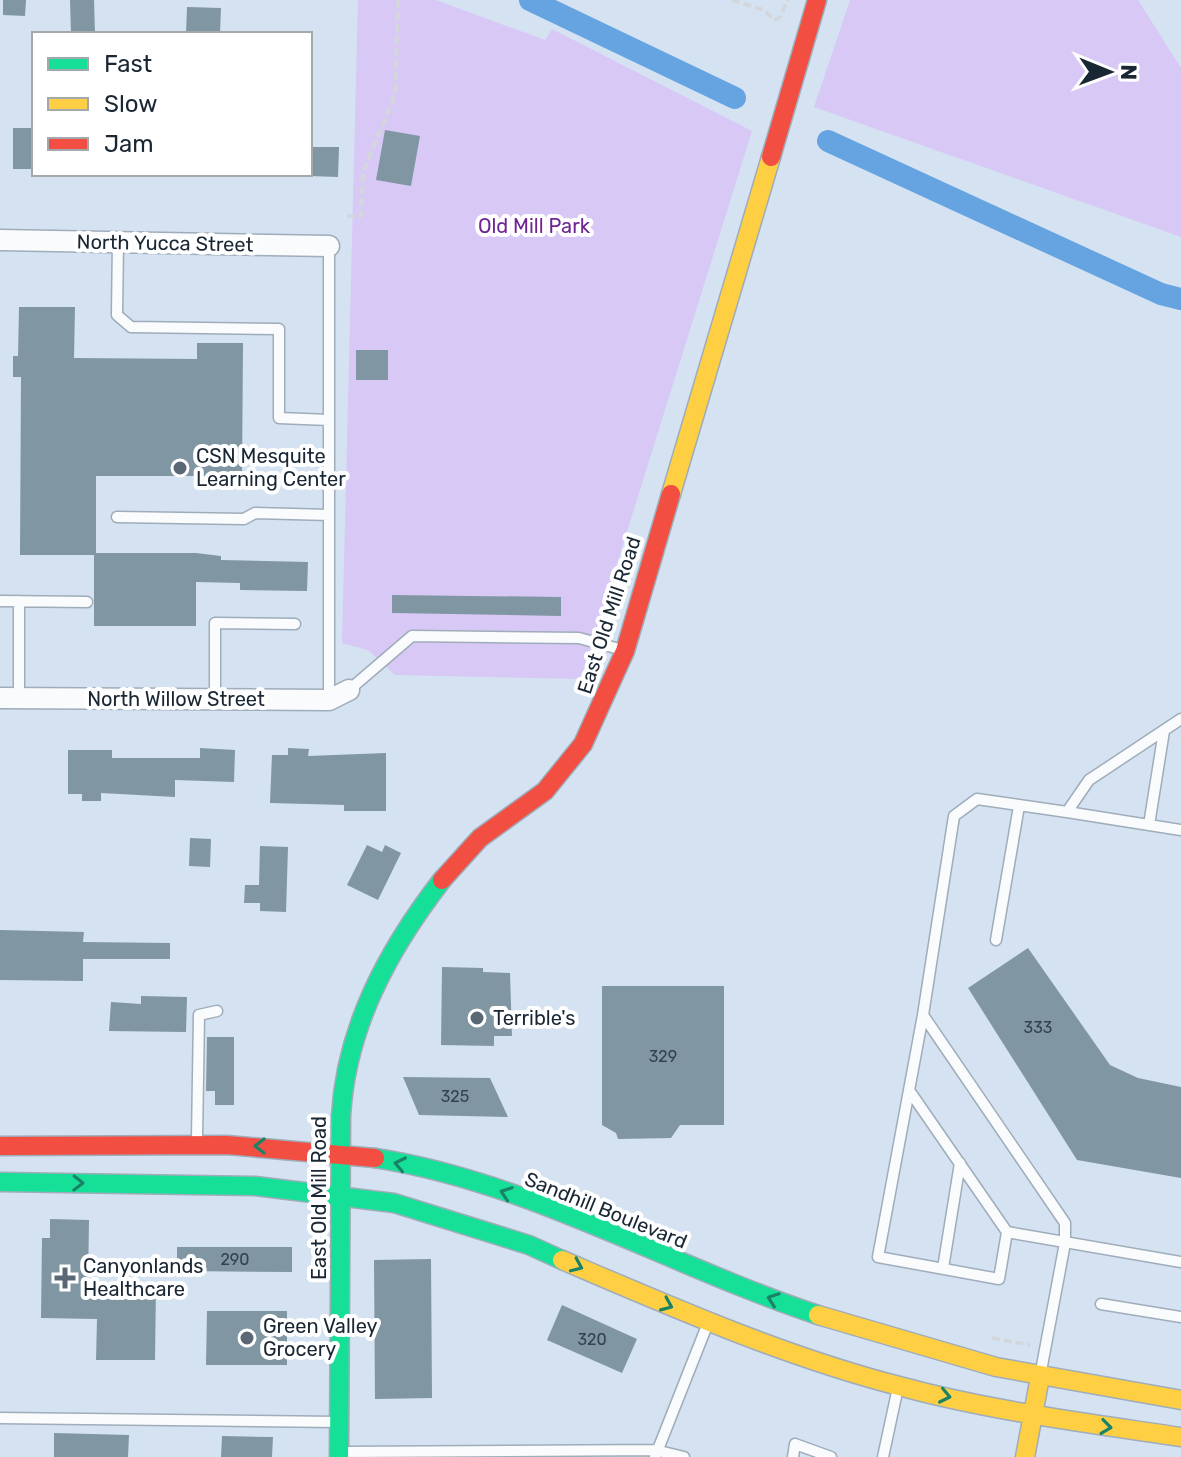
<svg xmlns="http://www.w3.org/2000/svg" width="1181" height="1457" viewBox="0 0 1181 1457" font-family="Rubik,sans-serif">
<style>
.green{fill:#d8c8f5}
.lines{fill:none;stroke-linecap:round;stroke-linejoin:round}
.canal{stroke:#66a4e1;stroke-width:22}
.building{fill:#8096a3}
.lane-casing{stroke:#9facb9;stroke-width:13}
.street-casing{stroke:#9facb9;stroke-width:23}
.fast-casing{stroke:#9facb9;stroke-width:21}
.slow-casing{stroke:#9facb9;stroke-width:21}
.jam-casing{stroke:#9facb9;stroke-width:21}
.path{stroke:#d3d7dc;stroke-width:4;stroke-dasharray:8 4;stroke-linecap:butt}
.lane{stroke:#f9fbfd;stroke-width:10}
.street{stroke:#f9fbfd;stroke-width:20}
.fast{stroke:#16e098;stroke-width:18}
.slow{stroke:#ffcf43;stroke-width:18}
.jam{stroke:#f24e42;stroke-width:18}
.oneway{stroke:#188366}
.poi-dot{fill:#5a6876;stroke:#fff;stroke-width:3}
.labels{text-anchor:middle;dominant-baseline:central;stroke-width:8;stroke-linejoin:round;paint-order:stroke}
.number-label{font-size:16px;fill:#33424f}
.park-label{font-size:20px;fill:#6e2494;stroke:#fff}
.street-label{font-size:20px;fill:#192633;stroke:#fff}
.poi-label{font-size:20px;fill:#192633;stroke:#fff;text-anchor:start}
</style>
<rect width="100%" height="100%" fill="#d4e2f2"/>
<path class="green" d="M358,0H436L545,40L552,29L752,131L581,679L395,675L368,650L342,643Z
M850,0H1138L1181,68V237L814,107Z"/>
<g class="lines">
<path class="canal" d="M530,0L735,98
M828,141L1161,294L1181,299"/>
</g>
<path class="building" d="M3,0H26L25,16L3,15Z
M70,0H94L95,34H71Z
M187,7L221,8L220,34H186Z
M13,128H34V169H13Z
M385,130L420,136L411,186L376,180Z
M310,147H339L338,177L310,176Z
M19,307H75L74,358L197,359V343H243L242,476H96V553H196L221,556V560L308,562L307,591L240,590V583L196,582V626H94V555H20L21,377H13V356H18Z
M356,350H388V380H356Z
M392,595L561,597V616L392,613Z
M200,748L235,750L234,782L175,780V797L101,793V801H82V794H68V750H112V758H200Z
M288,748L309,749L308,756L386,753V811H344V805L270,803L272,755H288Z
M190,838L211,839L210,867L189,866Z
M367,845L382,852L385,845L401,853L378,900L347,885Z
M260,846L288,847L286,912L260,911V903H244L245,885H259Z
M0,930L84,932L83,942L170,943V959H83V981L0,980Z
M1028,948L1110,1065L1138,1078L1181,1087V1178L1077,1160L968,988Z
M442,967L483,968V972L510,973L512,1036H494V1046L441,1045Z
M602,986H724V1125H680L671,1138L618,1139L616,1133L602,1125Z
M141,996L187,997L186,1032L109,1031L111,1002L141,1004Z
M207,1037H234V1105H215V1091H206Z
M403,1077L490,1078L508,1117L419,1115Z
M50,1219L89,1220L88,1283L156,1284L155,1360H96L97,1319L41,1318L42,1238H50Z
M177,1247H292V1272L177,1271Z
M431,1259L432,1398L375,1399L374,1260Z
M562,1305L637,1339L622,1373L547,1340Z
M207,1311H287V1365H206Z
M54,1433L129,1435L128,1457H54Z
M222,1436L273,1437L272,1457H221Z"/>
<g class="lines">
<g class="lane-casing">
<path id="lane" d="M118,242L117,315L131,327L279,329V418L329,420
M117,517L244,519L255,513L329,515
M0,601L87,602
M349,690L412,636L579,638L623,650
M19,698V601
M215,699V623L295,624
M329,700V246
M1067,812L1181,830
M1149,825L1164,731
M996,940L1019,806
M923,1015L878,1257L999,1279L1007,1232L1181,1262
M911,1093L1007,1232
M197,1139L199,1015L217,1011
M943,1268L960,1163
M1101,1304L1181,1317
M1041,1371L1065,1243V1223L923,1015L954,816L977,799L1067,812L1089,780L1181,719
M0,1418L338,1422
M343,1452L655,1450L684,1457
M655,1457L706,1328
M793,1457L795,1444L831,1457
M883,1457L897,1392"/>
</g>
<g class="street-casing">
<path id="street" d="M0,240L329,246
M0,698L329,700L349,690"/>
</g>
<g class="fast-casing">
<path id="fast" d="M375,1158C530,1182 670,1266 818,1315
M0,1182L255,1186L394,1203L529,1245L562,1260
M339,1457L341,1116C346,1027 388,950 442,880"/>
</g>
<g class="slow-casing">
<path id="slow" d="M671,494L771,157
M562,1260C672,1307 783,1356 899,1386C991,1411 1087,1423 1181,1437
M818,1315L996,1367L1181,1400
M1025,1457L1040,1377"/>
</g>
<g class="jam-casing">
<path id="jam" d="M771,157L817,0
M442,880L480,838L545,791L583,744L625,651L671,494
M0,1146L227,1145L375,1158"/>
</g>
<path class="path" d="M732,0L764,10L774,20L780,17L788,0
M347,216H361L363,172L395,95L398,0
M992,1338L1030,1345"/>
<use href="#lane" class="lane"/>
<use href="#street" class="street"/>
<use href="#fast" class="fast"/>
<use href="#slow" class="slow"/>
<use href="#jam" class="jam"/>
</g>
<defs><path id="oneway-chevron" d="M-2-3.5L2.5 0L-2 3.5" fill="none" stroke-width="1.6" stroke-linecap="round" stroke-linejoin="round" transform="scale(2)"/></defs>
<g class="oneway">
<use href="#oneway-chevron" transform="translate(260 1146) rotate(180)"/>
<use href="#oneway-chevron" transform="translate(400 1164) rotate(-168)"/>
<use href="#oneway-chevron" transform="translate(78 1183) rotate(1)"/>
<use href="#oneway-chevron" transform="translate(506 1193) rotate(-161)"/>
<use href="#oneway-chevron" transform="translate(577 1266) rotate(24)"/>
<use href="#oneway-chevron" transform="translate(773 1299) rotate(-160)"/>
<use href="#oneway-chevron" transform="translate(667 1305) rotate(23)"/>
<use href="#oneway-chevron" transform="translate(945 1396) rotate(12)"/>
<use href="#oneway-chevron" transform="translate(1106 1427) rotate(8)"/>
</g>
<g class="poi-dot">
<circle cx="180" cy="468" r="8"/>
<circle cx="477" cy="1018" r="8"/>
<path d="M61 1266h8v8h8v8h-8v8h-8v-8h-8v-8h8z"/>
<circle cx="247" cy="1338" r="8"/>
</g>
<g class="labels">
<g class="number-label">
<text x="1038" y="1027">333</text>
<text x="663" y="1056">329</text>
<text x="455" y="1096">325</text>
<text x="235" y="1259">290</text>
<text x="592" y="1339">320</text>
</g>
<g class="park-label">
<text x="534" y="226">Old Mill Park</text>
</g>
<g class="street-label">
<text transform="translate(165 243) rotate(1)">North Yucca Street</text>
<text transform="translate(609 615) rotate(-72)">East Old Mill Road</text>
<text x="176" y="699">North Willow Street</text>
<text transform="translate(319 1198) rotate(-90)">East Old Mill Road</text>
<text transform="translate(606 1210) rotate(22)">Sandhill Boulevard</text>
</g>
<g class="poi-label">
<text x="196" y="456">CSN Mesquite<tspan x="196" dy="23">Learning Center</tspan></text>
<text x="493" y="1018">Terrible's</text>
<text x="83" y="1266">Canyonlands<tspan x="83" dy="23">Healthcare</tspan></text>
<text x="263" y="1326">Green Valley<tspan x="263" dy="23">Grocery</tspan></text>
</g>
</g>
<rect x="32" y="32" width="280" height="144" fill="#ffffff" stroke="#a3a8ad" stroke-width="2"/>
<rect x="48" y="58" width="40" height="12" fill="#16e098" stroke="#a3a8ad" stroke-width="2"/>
<text x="104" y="72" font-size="24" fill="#192633">Fast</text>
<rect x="48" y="98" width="40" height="12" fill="#ffcf43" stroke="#a3a8ad" stroke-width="2"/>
<text x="104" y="112" font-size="24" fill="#192633">Slow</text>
<rect x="48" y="138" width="40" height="12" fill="#f24e42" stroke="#a3a8ad" stroke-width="2"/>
<text x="104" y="152" font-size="24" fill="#192633">Jam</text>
<g transform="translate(1109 72) rotate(91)" stroke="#ffffff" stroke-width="6" paint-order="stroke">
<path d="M0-6L14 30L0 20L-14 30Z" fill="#192633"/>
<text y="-12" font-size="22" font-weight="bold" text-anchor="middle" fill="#192633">N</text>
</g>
</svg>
